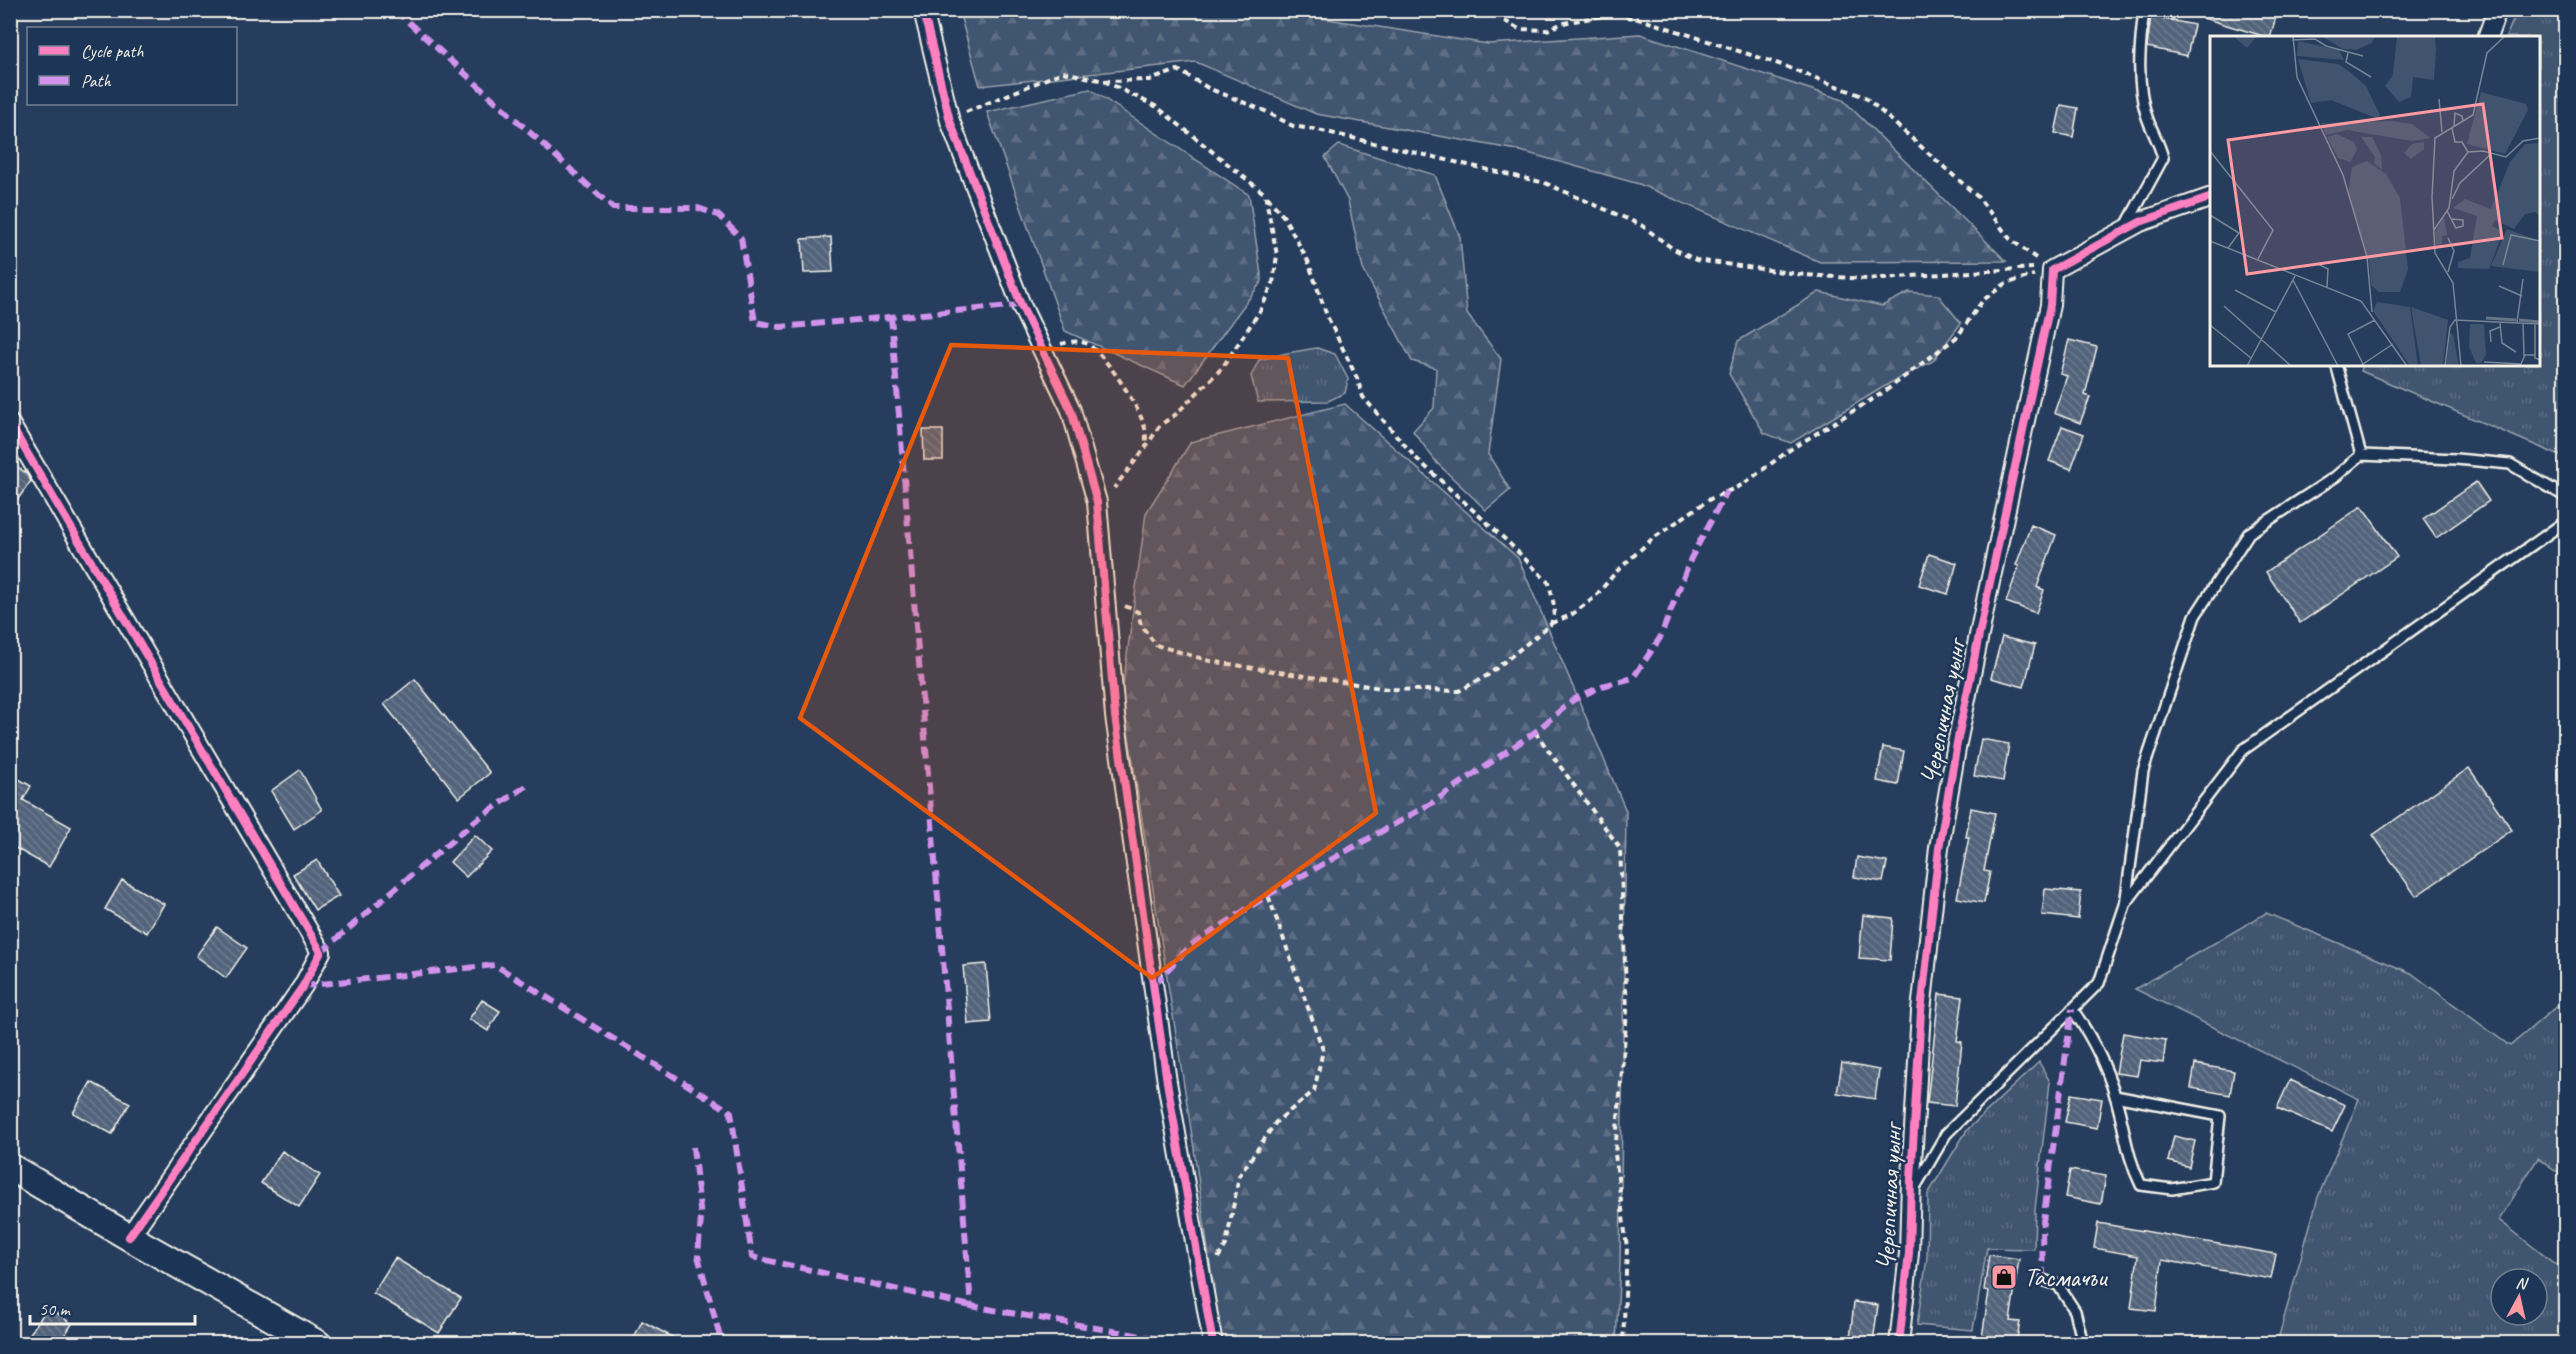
<svg xmlns="http://www.w3.org/2000/svg" width="2576" height="1354" viewBox="0 0 2576 1354" font-family="Caveat,sans-serif">
<style>
.grass{fill:url(#grass-tufts);stroke:#9aa2ac;stroke-width:1.5;fill-rule:evenodd}
.forest{fill:url(#forest-firs);stroke:#9aa2ac;stroke-width:1.5}
.building{fill:url(#building-back-hatch);stroke:#f4f1e8;stroke-width:1.5}
.lines{fill:none;stroke-linecap:round;stroke-linejoin:round}
.lane-casing{stroke:#f4f1e8;stroke-width:14}
.street-casing{stroke:#f4f1e8;stroke-width:22}
.secondary-casing{stroke:#f4f1e8;stroke-width:30}
.path{stroke:#f4f1e8;stroke-width:4;stroke-dasharray:6 4.5;stroke-linecap:butt}
.lane{stroke:#1d3557;stroke-width:9}
.street{stroke:#1d3557;stroke-width:18}
.secondary{stroke:#1d3557;stroke-width:26}
.quiet{stroke:#d193ec;stroke-width:6;stroke-dasharray:12 6;stroke-linecap:butt}
.cycleway-casing{stroke:#1d3557;stroke-width:11}
.cycleway{stroke:#ff80c0;stroke-width:8}
.marked{fill:#e8590c;fill-opacity:0.2;stroke:#e8590c;stroke-width:4.5;stroke-linejoin:round}
.labels{text-anchor:middle;dominant-baseline:central;stroke-width:5;stroke-linejoin:round;paint-order:stroke}
.street-label{font-size:26px;fill:#f4f1e8;stroke:#1d3557}
.poi-label{font-size:26px;fill:#f4f1e8;stroke:#1d3557;text-anchor:start}
.inset-river{fill:none;stroke:#677588;stroke-width:3}
.inset-road{fill:none;stroke:#788595;stroke-width:1.5}
.view{fill:#ff9aa2;fill-opacity:0.15;stroke:#ff9aa2;stroke-width:3}
.inset-edge{fill:none;stroke:#f4f1e8;stroke-width:3}
</style>
<defs>
<pattern id="grass-tufts" width="24" height="20" patternUnits="userSpaceOnUse" patternTransform="scale(1.5)"><rect width="24" height="20" fill="#40546f"/><path d="M3 7l-1-3M5 7V3M7 7l1-3M15 17l-1-3M17 17v-4M19 17l1-3" fill="none" stroke="#5c6d84"/></pattern>
<pattern id="forest-firs" width="22" height="20" patternUnits="userSpaceOnUse" patternTransform="scale(1.5)"><rect width="22" height="20" fill="#40546f"/><path d="M5 1l3.5 6h-7zM16 11l3.5 6h-7z" fill="#5c6d84"/></pattern>
<pattern id="building-back-hatch" width="6" height="6" patternUnits="userSpaceOnUse" patternTransform="scale(1.5)"><rect width="6" height="6" fill="#52647b"/><path d="M-1 5l2 2M0 0l6 6M5-1l2 2" fill="none" stroke="#6c7b8e"/></pattern>
</defs>
<rect width="100%" height="100%" fill="#263d5d"/>
<filter id="ink" filterUnits="userSpaceOnUse"><feTurbulence type="fractalNoise" baseFrequency=".0167" numOctaves="2"/><feDisplacementMap in="SourceGraphic" scale="12" xChannelSelector="R" yChannelSelector="G"/><feConvolveMatrix kernelMatrix="1 2 1 2 8 2 1 2 1" color-interpolation-filters="sRGB"/></filter>
<g filter="url(#ink)">
<path class="grass" d="M2517,11H2565V458L2361,371L2363,364H2538V38L2506,37Z
M1317,348L1335,354L1348,379L1345,393L1328,401L1258,402L1251,376L1259,360L1287,353Z
M2266,913L2411,973L2510,1046L2565,999V1177L2538,1158L2499,1220L2565,1272V1343H2277L2318,1197L2359,1099L2135,989ZM2501,1279H2537V1315H2501Z
M2039,1062L2050,1082L2035,1209L2034,1249L1987,1248L1973,1330L1917,1325L1927,1258L1928,1194L1967,1130Z"/>
<path class="forest" d="M959,11H1276L1488,44L1640,34L1843,100L2006,261L1820,262L1639,184L1517,150L1316,114L1196,62L980,86Z
M1090,89L1249,195L1262,281L1185,385L1065,331L987,112Z
M1339,145L1435,175L1460,237L1467,314L1501,359L1488,454L1510,490L1486,510L1437,463L1413,431L1434,408L1436,368L1412,361L1363,269L1348,201L1325,157Z
M1819,292L1882,306L1909,292L1938,295L1961,323L1933,361L1890,383L1791,443L1764,433L1729,374L1738,341Z
M1345,404L1518,558L1626,811L1620,1263L1616,1343H1221L1193,1142L1122,693L1146,513L1191,442Z"/>
<path class="building" d="M2193,10H2278L2270,38L2193,15Z
M2151,16L2194,25L2187,56L2147,47Z
M2061,105L2078,108L2073,137L2055,133Z
M831,237L833,272L804,273L802,239Z
M2069,340L2097,347L2085,395L2090,397L2080,423L2054,413L2067,376L2060,374Z
M2062,426L2084,434L2071,469L2049,461Z
M923,430H943V460H924Z
M10,462L26,473L31,481L10,510Z
M2476,482L2489,501L2436,538L2423,519Z
M2362,506L2397,557L2300,623L2266,572Z
M2031,525L2056,535L2037,587L2044,590L2036,613L2006,602L2019,566L2016,565Z
M1929,554L1957,563L1948,594L1919,585Z
M2002,637L2035,645L2024,687L1991,678Z
M415,679L490,773L459,798L384,704Z
M1981,739L2009,744L2003,781L1974,776Z
M1883,747L1904,751L1898,785L1877,781Z
M2469,768L2512,830L2416,896L2373,835Z
M300,770L322,810L294,829L271,791Z
M10,774L31,786L23,800L71,827L49,867L10,845Z
M1971,808L1995,813L1984,871L1990,872L1984,903L1957,898L1969,837H1966Z
M475,835L492,851L466,877L450,862Z
M1857,857L1887,862L1883,882L1854,877Z
M317,860L339,896L315,910L293,874Z
M122,880L164,904L147,933L105,909Z
M2045,889L2081,892L2078,919L2042,915Z
M1863,915L1893,918L1890,960L1859,958Z
M217,927L247,948L226,978L196,956Z
M986,964L991,1022L968,1024L963,966Z
M1939,994L1963,997L1957,1041L1962,1042L1955,1106L1927,1103Z
M482,1000L500,1011L488,1031L469,1019Z
M2123,1033L2166,1040L2163,1063L2140,1060L2137,1076L2116,1073Z
M1842,1063L1879,1070L1875,1099L1837,1093Z
M2195,1064L2234,1071L2230,1095L2191,1088Z
M2290,1080L2345,1105L2332,1132L2277,1108Z
M91,1082L130,1103L112,1134L73,1113Z
M2071,1094L2102,1099L2097,1128L2065,1122Z
M2174,1136L2195,1141L2189,1167L2168,1161Z
M282,1151L320,1175L299,1207L261,1183Z
M2070,1170L2106,1176L2101,1204L2065,1197Z
M2098,1223L2276,1254L2271,1279L2162,1260L2156,1311L2131,1308L2138,1256L2094,1248Z
M1989,1255L2019,1259L2010,1321L2020,1322L2016,1344H1981L1989,1291L1984,1290Z
M395,1258L461,1298L439,1333L373,1293Z
M1854,1302L1878,1305L1873,1342L1850,1339Z
M48,1307L72,1324L59,1344H42L29,1335Z
M642,1321L685,1344H631Z"/>
<g class="lines">
<g class="lane-casing">
<path id="lane" d="M2126,226L2163,158C2159,142 2150,128 2146,114C2136,81 2140,44 2144,10
M2336,364L2361,455
M2126,903L2243,750L2566,521
M2072,1009C2096,1042 2111,1075 2120,1114C2126,1140 2129,1161 2141,1185L2172,1189L2213,1182L2220,1116L2115,1096
M1914,1189L1946,1134L2099,983L2125,905L2143,771L2195,616L2249,533L2335,477L2361,455L2456,459L2510,464L2566,497
M2043,1280L2058,1285L2075,1311L2083,1344"/>
</g>
<g class="street-casing">
<path id="street" d="M923,10L950,121L1021,305L1071,410L1097,502L1115,716L1167,1082L1213,1344
M2487,38L2497,10
M10,424L321,952L303,986L129,1237
M1899,1344L1909,1253L1911,1179L1921,1011L1939,848L1957,743L1987,596L2050,305L2052,270L2140,222L2212,197"/>
</g>
<g class="secondary-casing">
<path id="secondary" d="M10,1167L129,1237L318,1344"/>
</g>
<path class="path" d="M1486,10L1519,29L1547,30L1563,23L1615,14L1643,20L1782,65L1865,97L1979,198L2010,239L2037,259
M1104,81L1150,80L1178,70L1208,88L1265,111L1293,126L1318,130L1545,183L1641,225L1672,248L1696,260L1805,275L1867,279L2033,268
M966,112L1063,72L1104,81L1157,107L1265,194L1277,255L1273,283L1260,311L1222,368L1175,415L1160,425L1146,447L1114,488
M1061,344C1068,342 1078,340 1085,343C1103,350 1140,408 1145,428C1146,434 1146,441 1146,447
M1125,606L1138,612L1141,625L1156,645L1210,661L1387,689L1459,691L1488,675L1551,624L1555,610L1549,583L1508,542L1416,458L1363,397L1357,378L1327,316L1308,261L1284,217L1265,194
M1552,623L1571,615L1594,598L1616,572L1652,539L1710,499L1742,485L1791,449L1884,392L1957,337L1983,300L2005,284L2034,275
M1535,732L1620,848L1627,1011L1615,1154L1627,1248L1623,1344
M1218,1258L1226,1245L1239,1176L1276,1122L1314,1091L1323,1050L1268,895"/>
<use href="#lane" class="lane"/>
<use href="#street" class="street"/>
<use href="#secondary" class="secondary"/>
<path class="quiet" d="M395,10L613,208H698L718,215L741,238L755,322L781,327L1021,305
M891,316L971,1306L1187,1344
M321,952L476,820L531,783
M1154,984L1189,947L1268,895L1432,803L1535,732L1573,700L1602,686L1633,678L1660,638L1691,558L1727,491
M303,986L495,965L731,1112L752,1257L971,1306
M693,1147L701,1218L698,1256L722,1344
M2043,1280L2042,1229L2072,1009"/>
<g class="cycleway-casing">
<path id="cycleway" d="M923,10L950,121L1021,305L1071,410L1097,502L1115,716L1167,1082L1213,1344
M10,424L321,952L303,986L129,1237
M1899,1344L1909,1253L1911,1179L1921,1011L1939,848L1957,743L1987,596L2050,305L2052,270L2140,222L2212,197"/>
</g>
<use href="#cycleway" class="cycleway"/>
</g>
</g>
<path class="marked" d="M951,345L1288,358L1376,813L1152,978L800,718Z"/>
<defs>
<g id="shop-square" transform="scale(1.35)"><rect x="-9" y="-9" width="18" height="18" rx="4" fill="#ff9aa2" stroke="#1d3557"/><path d="M-5-2.5h2.3a2.7 3.5 0 0 1 5.4 0H5L5.5 6h-11ZM-1.5-2.5h3a1.5 2.3 0 0 0-3 0Z" fill="#111"/></g>
</defs>
<g fill-rule="evenodd">
<use href="#shop-square" x="2004" y="1277"/>
</g>
<g class="labels">
<g class="street-label">
<text transform="translate(1943 712) rotate(-79)">Черепичная уынг</text>
<text transform="translate(1889 1197) rotate(-87)">Черепичная уынг</text>
</g>
<g class="poi-label">
<text x="2024" y="1277">Тасмачъи</text>
</g>
</g>
<g transform="translate(2210 36)">
<rect width="330" height="330" fill="#263d5d"/>
<path d="M23,0H47L37,12ZM271,56L316,68L318,74L295,118L257,108ZM330,107V180L325,176L315,178L304,193L285,184L282,190L293,196L279,233L248,232V226L260,222L267,180L243,172L255,163L281,173L300,126L315,108ZM234,181L237,199L232,200V208L226,209L225,196ZM297,193L330,205V236L281,230ZM260,288H274L276,319L271,327H266L259,311Z" fill="#40546f"/>
<path d="M111,0H165L162,7L146,14L133,13ZM187,0H225L226,14L224,44L203,41L201,61L189,66L175,50L183,39ZM88,5L129,14L134,24L87,20ZM88,23L128,28L140,36L156,50L170,79L168,83L121,64L101,67ZM181,85L202,88L220,102L202,105L137,94L116,99L111,87ZM127,98L144,106L147,114L140,126L128,122L117,101ZM151,101H162L171,119L172,134L164,127L165,121ZM214,106V113L201,123L194,117L202,108ZM157,125L176,138L190,162L198,233L190,256H169L161,249L159,225L138,157L142,131ZM167,266L200,271L208,330H200L172,288L163,275ZM201,271L238,284L233,330H211ZM240,297L243,298L249,330H236Z" fill="#40546f"/>
<path class="inset-river" d="M276,282L306,284M309,284L330,286"/>
<path class="inset-road" d="M83,0L87,41L133,139L157,221L162,276M82,4L105,3L116,10L153,20M138,17L136,26L161,41M229,63L232,96M244,90L245,77L252,80L253,85M242,92L245,106H252L258,116M0,115L63,194L48,223M242,163L250,147L281,118M237,175L246,192L253,190V184L242,183M0,179L29,197L18,212M224,194L239,172L244,135L258,116L273,115L296,121L313,105L330,102M238,202L244,215L238,236M0,205L151,265L197,330M108,228L118,233L117,251M293,229L301,199L330,205M83,244L128,330M289,250L312,260M25,254L66,276M14,270L81,330M307,286L313,243M290,287L292,307L306,316M313,287L314,320M325,288V322L330,324M0,289L41,322M281,306L280,295L290,291M274,326L311,328L315,319H325M37,330L85,240M150,330L183,308M154,330L138,298L165,284M235,330L240,291L245,284L330,288M251,330L243,247L225,217L222,161L225,102L263,79L277,17L295,0"/>
<path class="view" d="M273,68L292,202L37,238L18,104Z"/>
<rect width="330" height="330" class="inset-edge"/>
</g>
<rect width="2576" height="1354" fill="none" stroke="#1d3557" stroke-width="36"/>
<rect x="18" y="18" width="2540" height="1318" fill="none" stroke="#f4f1e8" stroke-width="2" filter="url(#ink)"/>
<rect x="27" y="27" width="210" height="78" fill="#1d3557" stroke="#738091" stroke-width="1.5"/>
<rect x="39" y="46" width="30" height="9" fill="#ff80c0" stroke="#738091" stroke-width="1.5"/>
<text x="81" y="57" font-size="18" fill="#f4f1e8">Cycle path</text>
<rect x="39" y="76" width="30" height="9" fill="#d193ec" stroke="#738091" stroke-width="1.5"/>
<text x="81" y="87" font-size="18" fill="#f4f1e8">Path</text>
<g transform="translate(2519 1297) rotate(8)"><circle r="28" fill="#1d3557" stroke="#738091" stroke-width="1.5"/>
<path d="M0-4.5L10 22L0 15L-10 22Z" fill="#ff9aa2"/>
<text y="-9" font-size="16" font-weight="bold" text-anchor="middle" fill="#f4f1e8">N</text>
</g>
<path d="M30 1315v9h165v-9" fill="none" stroke="#f4f1e8" stroke-width="3"/>
<text x="39" y="1315" font-size="18" fill="#f4f1e8" stroke="#1d3557" stroke-width="4.5" paint-order="stroke">50 m</text>
</svg>
